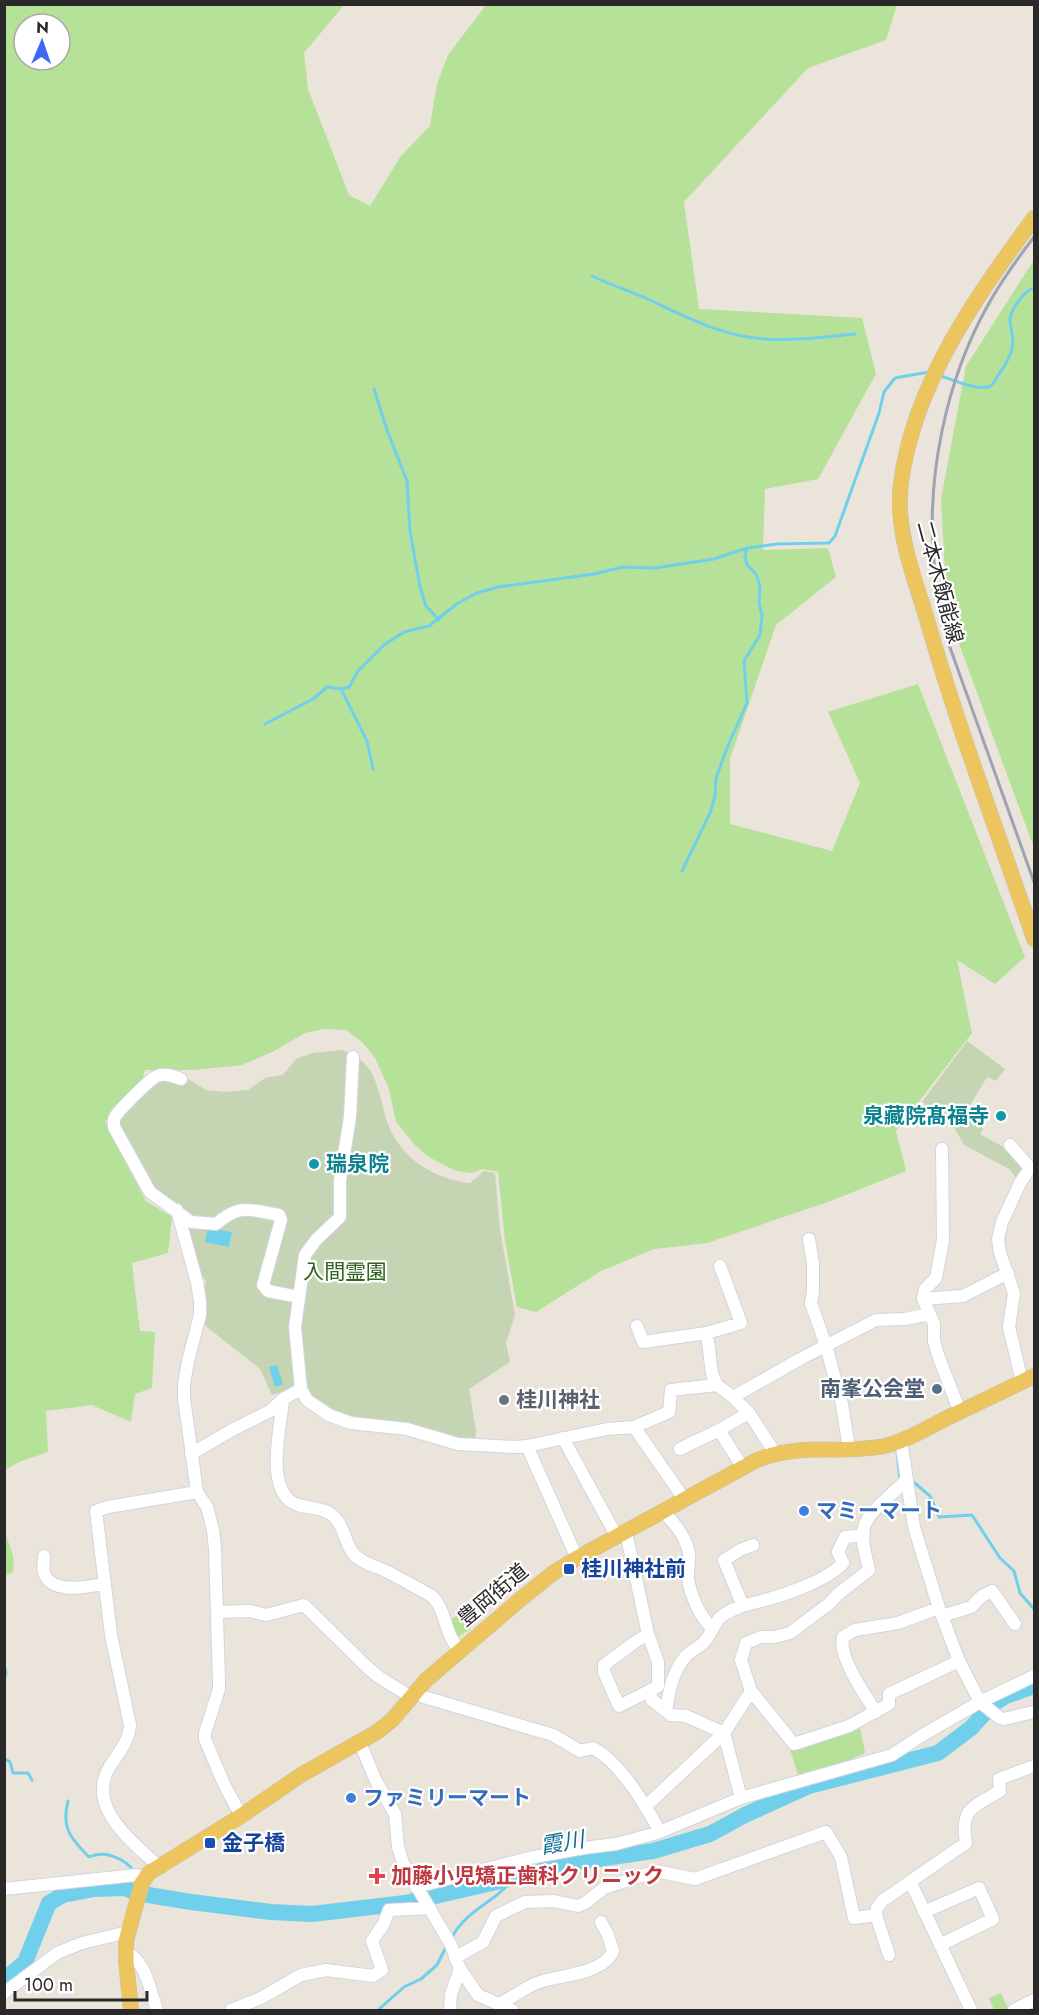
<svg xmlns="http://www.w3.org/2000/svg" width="1039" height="2015" viewBox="0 0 1039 2015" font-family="Jost,'Noto Sans JP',sans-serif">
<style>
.green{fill:#b5e199;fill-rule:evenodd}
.cemetery{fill:#c5d5b3}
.water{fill:#70d0eb}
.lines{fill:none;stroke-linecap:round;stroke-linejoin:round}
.stream{stroke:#70d0eb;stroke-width:3}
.river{stroke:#70d0eb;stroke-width:16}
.minor-casing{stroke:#d1d5e2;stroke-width:14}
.major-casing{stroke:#c3c3c3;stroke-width:16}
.minor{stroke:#fff;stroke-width:12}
.major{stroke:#edc55f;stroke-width:15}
.rail{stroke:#9ea2b3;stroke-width:3}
.culture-dot{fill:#0f9aa8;stroke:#fff;stroke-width:2}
.service-dot{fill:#5c6f8a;stroke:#fff;stroke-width:2}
.worship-dot{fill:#6b7280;stroke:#fff;stroke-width:2}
.shop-dot{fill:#3f7fe0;stroke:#fff;stroke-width:2}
.transit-dot{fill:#1a4fb4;stroke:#fff;stroke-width:2}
.health-dot{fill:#e0444e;stroke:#fff;stroke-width:2}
.labels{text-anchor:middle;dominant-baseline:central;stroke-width:4.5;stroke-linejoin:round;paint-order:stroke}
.street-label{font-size:21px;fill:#292929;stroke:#fff}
.culture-label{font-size:21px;font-weight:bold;fill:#0d838f;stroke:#fff;text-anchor:end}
.park-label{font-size:21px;fill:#2e641b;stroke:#fff}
.service-label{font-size:21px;font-weight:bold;fill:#4e5e75;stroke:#fff;text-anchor:end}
.worship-label{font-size:21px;font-weight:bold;fill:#5b616d;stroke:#fff;text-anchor:start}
.shop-label{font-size:21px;font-weight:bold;fill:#366cbe;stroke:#fff;text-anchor:start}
.transit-label{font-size:21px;font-weight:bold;fill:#164399;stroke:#fff;text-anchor:start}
.health-label{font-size:21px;font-weight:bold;fill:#be3a42;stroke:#fff;text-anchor:start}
.water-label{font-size:22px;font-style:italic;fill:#106e96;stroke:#fff}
</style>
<rect width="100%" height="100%" fill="#ebe4db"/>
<path class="green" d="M5,5H344L304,53L308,89L349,195L370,206L401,156L430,126L437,84L448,55L486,5H897L886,40L808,68L684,202L699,309L862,318L876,374L818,479L765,489L763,550L828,548L836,577L776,625L730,759V824L832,851L860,783L828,712L918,684L1025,957L995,984L957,960L972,1033L896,1131L906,1171L828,1202L707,1243L654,1249L601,1271L536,1312L517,1307L505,1241L498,1172L483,1169L471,1173L456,1171L427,1156L416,1146L396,1122L389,1089L375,1058L363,1043L346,1030L324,1029L305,1033L272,1052L242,1065L194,1070H145L142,1081L117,1106L105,1122L146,1201L172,1217L168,1253L132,1263L140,1331L155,1332L152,1388L135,1394L131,1422L92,1405L46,1411L48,1452L19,1462L5,1470ZM24,24H60V60H24Z
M1034,260V848L947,611L941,499L966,366Z
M5,1531C9,1548 16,1554 13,1572L5,1576Z
M462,1613L471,1629L457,1637L448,1621Z
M860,1727L865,1753L847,1761L798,1775L790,1749L829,1739Z
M1001,1993L1009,2010H994L989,1998Z"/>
<path class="cemetery" d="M967,1041L1005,1069L996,1081L987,1077L969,1107L977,1112L975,1122L983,1129L980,1134L1016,1154L1026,1170L1018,1180L1009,1169L964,1145L954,1127L922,1102Z
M341,1050C379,1061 377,1092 388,1124C400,1158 436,1180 470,1183L484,1171L495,1173L500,1230L515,1315L506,1343L510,1362L469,1389L476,1430L475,1441L461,1440L343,1417L290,1389L272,1395L260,1369L203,1324L202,1300L206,1281L193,1263L182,1217L148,1195L111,1119L148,1080L183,1076L206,1090L225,1092L248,1090L265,1078L283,1075L296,1059L312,1053Z"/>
<path class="water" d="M208,1228L232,1232L229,1247L205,1242Z
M277,1365L283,1384L275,1387L269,1367Z"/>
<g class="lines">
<path class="stream" d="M592,276C609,284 626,290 643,297C683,315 719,336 764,339C794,341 825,337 855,334
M938,375C952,379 973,390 988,387C993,386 995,381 997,377C1003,368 1010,359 1012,348C1015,337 1010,330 1010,320C1010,310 1025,290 1034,288
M374,389L387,430L407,481L410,531L420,587L426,606L439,620
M341,689L367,741L373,769
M265,724L313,699L327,687L341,689L349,687L358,671L384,645L404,632L429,626L458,603L477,593L498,587L594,574L623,567L655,568L714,559L747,548
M682,871L710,813L715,796L716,778L729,743L747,703L744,661L760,635L762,616L759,603L760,586L756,574L747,565L745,556L747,548L777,544L829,543L835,536L879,413L884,392L895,378L929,372
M897,1452L900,1480
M910,1479L930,1496L939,1517L972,1515L1000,1558L1014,1571L1020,1593L1034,1609
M4,1665L6,1672L4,1682
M4,1758L10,1762L13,1773H28L32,1780
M68,1801C61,1828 71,1839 89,1857C105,1850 124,1858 135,1872
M452,1937C468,1908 497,1902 513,1878
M378,2010L404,1987L421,1979L437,1965L447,1945"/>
<path class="river" d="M4,1980L25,1962L49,1903L63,1895L94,1889L125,1888L136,1893L191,1902L271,1912L312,1914L405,1903L513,1878L550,1866L653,1851L710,1834L745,1815L809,1786L938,1753L971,1728L993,1704L1006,1696L1034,1686"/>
<g class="minor-casing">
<path id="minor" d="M353,1057L350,1117L340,1180V1217L316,1240L305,1255L295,1327L301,1389L307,1400L329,1415L351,1423L407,1429L458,1444L515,1447L527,1446L607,1429L634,1427L669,1412L671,1390L717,1385L733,1397L800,1359L876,1320L905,1319L930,1314
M181,1079C173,1076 165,1073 157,1076C150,1079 119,1110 115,1117C113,1120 114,1123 114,1127L150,1192L191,1222L216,1224C241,1203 249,1210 279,1215L281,1220L263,1285L268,1291L299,1297
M1010,1145L1030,1168L1020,1183L1002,1222L998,1239L1000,1253L1014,1293L1009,1327L1022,1382
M942,1149L943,1240L936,1278L925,1289L923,1299L934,1324V1341L939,1358L960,1412
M177,1210L197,1282L200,1301V1315L188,1361L184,1384V1398L197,1492L207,1507L213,1530L215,1549L219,1681V1689L205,1733V1739L224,1784L241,1816
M809,1239L813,1264V1292L811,1303L826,1346L842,1404L849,1449
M923,1299L963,1296L1008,1273
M637,1326L643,1342L707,1333
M717,1385L712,1374L707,1333L741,1323L720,1266
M733,1397L749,1413L775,1453
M283,1399C281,1427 263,1493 298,1505C310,1509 327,1507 336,1519C344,1527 345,1542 352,1552C360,1563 376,1566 388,1572C403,1580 417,1588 432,1596C447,1611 444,1635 460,1650
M634,1427L685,1500
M563,1438L617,1537
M901,1440L914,1527L939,1608L959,1661L980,1702L1000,1718L1004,1719L1034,1712
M527,1446L577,1558
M680,1449L719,1430
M191,1454L232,1430L270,1411L283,1399L301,1389
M743,1468L719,1430L749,1413
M663,1512C674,1522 688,1539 689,1555C690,1563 687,1571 688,1579C691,1596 700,1617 712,1628
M626,1532L648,1634L658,1662V1686L649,1691L652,1700L671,1715L686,1716L724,1733L751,1691L741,1660L746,1643L761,1637H774L790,1633L830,1603L837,1595L869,1570C867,1558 860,1540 864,1527C869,1510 894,1494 906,1480
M44,1556C44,1562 42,1570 45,1575C53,1594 88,1587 104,1584
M743,1606L724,1560L740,1550L753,1545
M217,1612L250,1611L266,1615L304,1605L368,1668L379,1677L411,1697
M942,1616L971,1607L982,1596L992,1591L1015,1624
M648,1634L635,1642L604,1665V1672L619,1706L649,1691
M751,1691L794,1744L849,1726L889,1704V1694L959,1661
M416,1692L424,1697L553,1735L580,1751L593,1748C621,1763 645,1804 660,1832
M666,1711C669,1692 672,1672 686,1656C691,1650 699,1648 704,1642C712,1634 713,1623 722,1616C734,1607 750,1604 765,1600C787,1594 828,1580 843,1563L838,1552L845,1537L864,1535
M876,1712C865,1695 838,1657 843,1637L855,1630L898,1623L939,1608
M360,1743L376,1781L395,1814L398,1847L403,1863L451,1945L460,1969L478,1995L512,2010
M645,1807L724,1733L741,1798
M158,1866C132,1841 85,1807 110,1766C119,1753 129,1741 130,1725L111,1635L96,1511L108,1507L197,1492
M911,1883L971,2010
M416,1887L529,1858L584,1848L616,1844L657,1833L741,1798L892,1755L921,1736L980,1702L1034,1676
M4,1889L136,1875L145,1878
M924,1912L979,1888L993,1919L940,1945
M876,1915L889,1955
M125,1951C146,1961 150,1990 157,2010
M455,1958L483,1942L496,1916L525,1902L554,1901L578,1906L585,1903L604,1888L656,1871L695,1879L826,1832L841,1857L854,1918L876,1915L877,1908L882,1901L966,1843C960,1808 973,1807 1000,1791L999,1779L1034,1766
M4,1993L57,1953L82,1943L128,1932
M499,2004C512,1998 524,1988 537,1983C558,1975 603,1975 613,1951L608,1935L601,1922
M231,2010L261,1998L301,1975L326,1970L373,1976L382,1970L372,1941L383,1925L389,1910L430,1908
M450,2010L451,1994L460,1969
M1014,2010L1034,2000"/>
</g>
<g class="major-casing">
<path id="major" d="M1034,218C976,297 914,383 901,483C895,528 913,574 926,616C957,726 998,832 1034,939
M131,2010L126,1961V1941L142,1883L149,1873L241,1816L301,1775L377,1732L392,1720L426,1680L522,1598L553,1573L577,1558L757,1460C802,1442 839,1455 884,1446C906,1441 927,1428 947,1418C976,1404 1006,1390 1034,1376"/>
</g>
<use href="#minor" class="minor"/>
<use href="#major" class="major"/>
<path class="rail" d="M1034,237C1018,258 1001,281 988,305C946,380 926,477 934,562C936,588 942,613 947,639L1034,882"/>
</g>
<g class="culture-dot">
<circle cx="1001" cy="1116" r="6"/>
<circle cx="314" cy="1164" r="6"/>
</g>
<circle class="service-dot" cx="937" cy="1389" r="6"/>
<circle class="worship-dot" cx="504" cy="1400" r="6"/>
<g class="shop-dot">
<circle cx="804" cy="1511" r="6"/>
<circle cx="351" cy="1798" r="6"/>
</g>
<g class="transit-dot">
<rect x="563" y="1563" width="12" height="12" rx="3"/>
<rect x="204" y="1837" width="12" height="12" rx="3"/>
</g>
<path class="health-dot" d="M374 1867h6v6h6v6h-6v6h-6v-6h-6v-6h6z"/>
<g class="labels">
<g class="street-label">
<text transform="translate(940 582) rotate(75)">二本木飯能線</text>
<text transform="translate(493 1595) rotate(-40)">豊岡街道</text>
</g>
<g class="culture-label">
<text x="989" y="1116">泉藏院髙福寺</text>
<text x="326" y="1164" text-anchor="start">瑞泉院</text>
</g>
<g class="park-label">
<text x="345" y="1272">入間霊園</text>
</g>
<g class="service-label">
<text x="925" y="1389">南峯公会堂</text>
</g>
<g class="worship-label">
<text x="516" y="1400">桂川神社</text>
</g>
<g class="shop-label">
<text x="816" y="1511">マミーマート</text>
<text x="363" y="1798">ファミリーマート</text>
</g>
<g class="transit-label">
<text x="581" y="1569">桂川神社前</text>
<text x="222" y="1843">金子橋</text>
</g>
<g class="health-label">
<text x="391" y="1876">加藤小児矯正歯科クリニック</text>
</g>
<g class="water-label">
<text transform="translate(562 1842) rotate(-10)">霞川</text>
</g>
</g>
<rect width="1039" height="2015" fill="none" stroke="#292929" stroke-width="12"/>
<g transform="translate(42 42) rotate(2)"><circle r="28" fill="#ffffff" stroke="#a9a9a9" stroke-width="1.5"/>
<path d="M0-4.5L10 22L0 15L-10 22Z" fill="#3e69f5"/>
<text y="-9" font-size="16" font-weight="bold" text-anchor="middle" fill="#292929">N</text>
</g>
<path d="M15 1991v9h132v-9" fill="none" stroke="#292929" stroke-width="3"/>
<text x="24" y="1991" font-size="18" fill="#292929" stroke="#ffffff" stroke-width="4.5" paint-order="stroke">100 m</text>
</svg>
